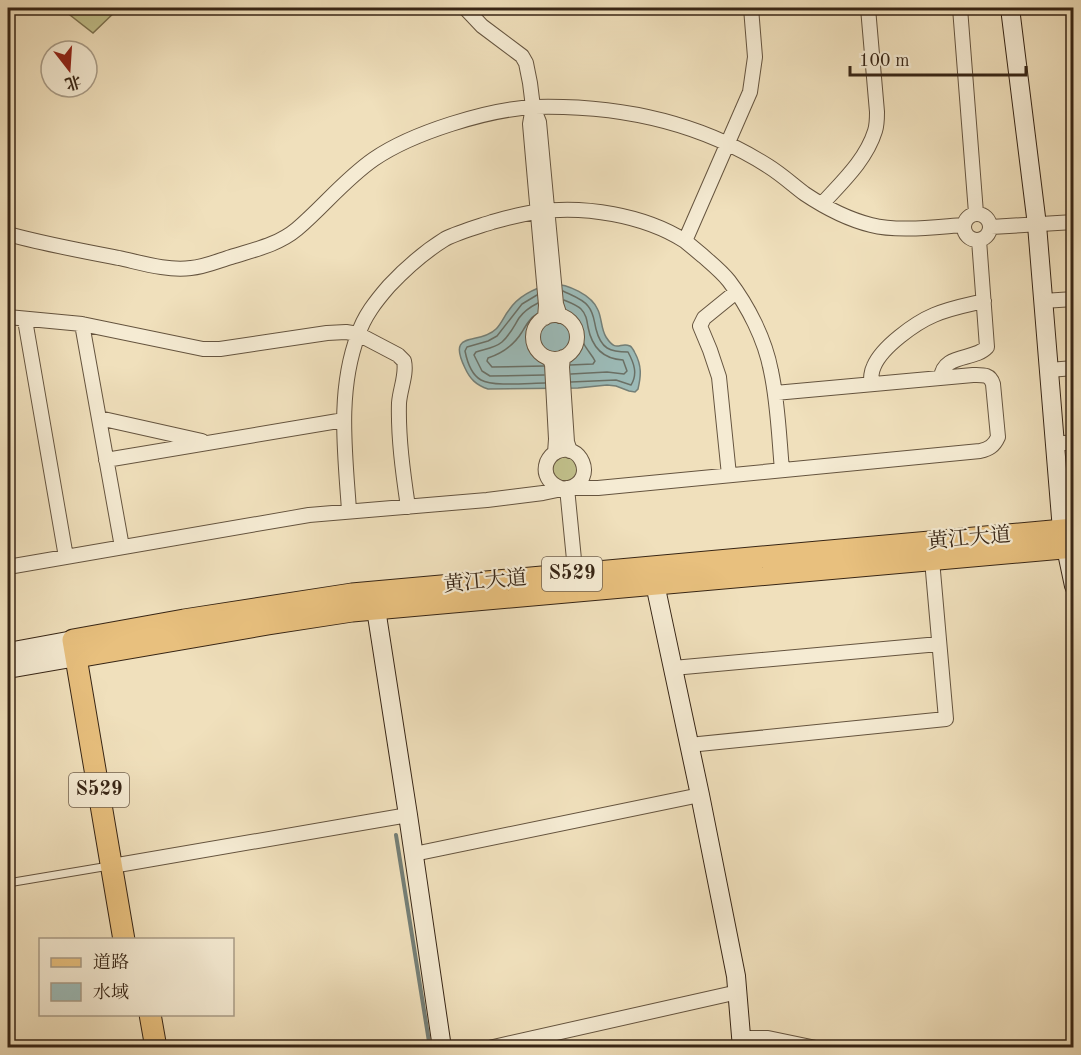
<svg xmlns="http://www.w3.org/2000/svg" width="1081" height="1055" viewBox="0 0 1081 1055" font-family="'Old Standard TT','Noto Serif SC',serif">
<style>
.green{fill:#c1c08b;stroke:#7c7250;stroke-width:1.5}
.water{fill:#9cbbb8;stroke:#747f77;stroke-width:1.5}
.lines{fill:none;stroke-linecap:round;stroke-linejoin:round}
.shore{stroke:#6a7066;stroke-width:1.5}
.stream{stroke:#747f77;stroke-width:4}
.lane-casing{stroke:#65543f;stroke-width:9}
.street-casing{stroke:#65543f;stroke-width:16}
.secondary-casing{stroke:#372515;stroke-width:20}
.primary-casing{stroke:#372515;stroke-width:23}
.lane{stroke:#f5ebd3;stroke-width:7}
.street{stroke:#f5ebd3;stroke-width:14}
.secondary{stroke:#f5ebd3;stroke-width:18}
.primary{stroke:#e8c07e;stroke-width:21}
.labels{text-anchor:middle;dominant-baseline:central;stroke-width:4.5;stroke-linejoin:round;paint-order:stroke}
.shield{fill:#f5ebd3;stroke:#70604e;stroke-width:1.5}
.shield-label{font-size:20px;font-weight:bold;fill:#372515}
.street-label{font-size:21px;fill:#372515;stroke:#f5ebd3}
</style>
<rect width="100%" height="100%" fill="#f0e0bc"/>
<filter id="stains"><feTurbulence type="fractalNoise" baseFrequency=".00333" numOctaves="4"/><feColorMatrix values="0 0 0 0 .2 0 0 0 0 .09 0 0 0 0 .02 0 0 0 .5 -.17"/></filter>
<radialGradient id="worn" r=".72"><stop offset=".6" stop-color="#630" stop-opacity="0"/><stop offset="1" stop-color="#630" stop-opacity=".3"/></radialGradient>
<path class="green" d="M61,8H119L93,33Z
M568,455L579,464L576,478L564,483L554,478L551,468L555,459Z"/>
<path class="water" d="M552,284C568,284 592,295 598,310C602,319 601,329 606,337C617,354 620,341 630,346C632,347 634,351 635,353C642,366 641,376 638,389L635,392L629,391L616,386L607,385L578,388L488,389C476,385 470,379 465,368C446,329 479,346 496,329C502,323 504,316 509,310C519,295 535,288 552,284Z"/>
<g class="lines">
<path class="shore" d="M563,291C571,295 583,299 588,306C594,313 594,321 596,329C601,349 610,352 628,352C634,363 638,374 631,385L616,380L571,382
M537,295L522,304L497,336L488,341L467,347L465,351C467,361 472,375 481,380C493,387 530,383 545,383
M564,300C569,302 577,305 581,309C586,314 587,320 588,327C592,348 603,359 623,360L627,371L624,374L607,372L571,374
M538,303C530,307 524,311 519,318C514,326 510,335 502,342C495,348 485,349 476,352L474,355L482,371L490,376L544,375
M567,311C583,320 577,330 584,344C587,350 592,355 595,361L593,364L570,365
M537,314C530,318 526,325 522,332C514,345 503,353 488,358L487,361L492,367L544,366"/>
<path class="stream" d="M396,835L430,1048"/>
<g class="lane-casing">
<path id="lane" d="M8,883L109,866"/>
</g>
<g class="street-casing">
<path id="street" d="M465,8L482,26L522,56L526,63L530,83L533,107L530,124L546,305L545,318
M960,8L976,213
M533,107L539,122L556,304L560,316
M822,204C842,182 866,160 875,131C877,125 877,118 877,112L868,8
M964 227a13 13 0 1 1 26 0a13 13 0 1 1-26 0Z
M991,227L1074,222
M8,234C44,244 82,251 119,258C142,263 167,271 191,268C204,267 218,261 231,257C253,250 278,245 297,229C323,207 345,179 374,159C412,133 488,109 535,107C619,105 697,121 768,166C781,174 793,185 805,194C826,208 847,219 871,225C898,232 935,227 964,225
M685,241L750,92L755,57L751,8
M1043,301L1074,299
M533 337a22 22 0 1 1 44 0a22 22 0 1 1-44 0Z
M8,317L82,324L203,349H220L327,333L346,332L358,334L398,355L404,361C407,374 400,389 399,403C398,437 403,473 408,507
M25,320L66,557
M82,324L122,547
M563,357L562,367L567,442L570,451
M549,358L552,364L556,439L555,453
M1049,370L1074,368
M941,378C943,353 974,361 987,347L979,240
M871,384C871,377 871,372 874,366C882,347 915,323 934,315C950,308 967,305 984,301
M99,418L202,441
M1055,444L1074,442
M106,460L344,420
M729,475L719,377L710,350L700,326L704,318L736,292
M567,488L576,580
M565,489C552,487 542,476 547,462C549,458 552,454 556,452C580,440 598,479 569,488
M349,510C345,452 337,391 358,335C364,316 376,301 389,286C406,268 424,252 445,239C459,232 477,227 492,222C507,218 521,214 536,212C584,205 644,215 685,241C691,246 697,251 703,256C711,263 722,272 729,281C748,306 765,339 771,371C778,403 779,437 782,470
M8,567L309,515L487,500L543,493L567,488H598L980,451C989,449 994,446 998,437L993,384C990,374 983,375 973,375L775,393
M673,668L939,644
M689,745L946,719L932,560
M414,854L700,795
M112,866L408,815
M741,1038H768L816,1048
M489,1048L738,992"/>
</g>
<g class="secondary-casing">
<path id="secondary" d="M1010,8L1037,225L1062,530
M1066,548L1074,586
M655,584L700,795L736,976L742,1048
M376,609L408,815L442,1048
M8,652L73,640
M8,669L77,657"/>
</g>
<g class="primary-casing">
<path id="primary" d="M77,657L268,624L352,611L1074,547
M124,940L73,640L184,620L352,594L1074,529
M150,1014L156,1048"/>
</g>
<use href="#lane" class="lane"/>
<use href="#street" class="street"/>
<use href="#secondary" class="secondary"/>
<use href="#primary" class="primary"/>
</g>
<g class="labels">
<g class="shield">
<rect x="542" y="557" width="60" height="34" rx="4.5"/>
<rect x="69" y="773" width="60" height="34" rx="4.5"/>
</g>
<g class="shield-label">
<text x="572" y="574">S529</text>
<text x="99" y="790">S529</text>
</g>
<g class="street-label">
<text transform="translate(969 539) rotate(-5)">黄江大道</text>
<text transform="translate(485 582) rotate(-5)">黄江大道</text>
</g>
</g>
<rect width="1081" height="1055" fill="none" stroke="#f0e0bc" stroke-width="30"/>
<rect x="9" y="9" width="1063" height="1037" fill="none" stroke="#372515" stroke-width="3"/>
<rect x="15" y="15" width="1051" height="1025" fill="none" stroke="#372515" stroke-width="1.5"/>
<rect x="39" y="938" width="195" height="78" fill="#f5ebd3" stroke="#a99c87" stroke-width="1.5"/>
<rect x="51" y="958" width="30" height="9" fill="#e8c07e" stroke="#a99c87" stroke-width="1.5"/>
<text x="93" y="968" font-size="18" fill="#372515">道路</text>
<rect x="51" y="983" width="30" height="18" fill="#9cbbb8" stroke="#a99c87" stroke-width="1.5"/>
<text x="93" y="998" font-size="18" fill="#372515">水域</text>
<g transform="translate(69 69) rotate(163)"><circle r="28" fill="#f5ebd3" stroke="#a99c87" stroke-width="1.5"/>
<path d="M0-4.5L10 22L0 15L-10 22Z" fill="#8f2418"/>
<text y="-9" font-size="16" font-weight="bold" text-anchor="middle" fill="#372515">北</text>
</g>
<path d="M850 66v9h176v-9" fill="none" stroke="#372515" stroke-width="3"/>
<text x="859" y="66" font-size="18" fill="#372515" stroke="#f5ebd3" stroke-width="4.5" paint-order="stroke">100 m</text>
<rect width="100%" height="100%" filter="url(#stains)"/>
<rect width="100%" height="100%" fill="url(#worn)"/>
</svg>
